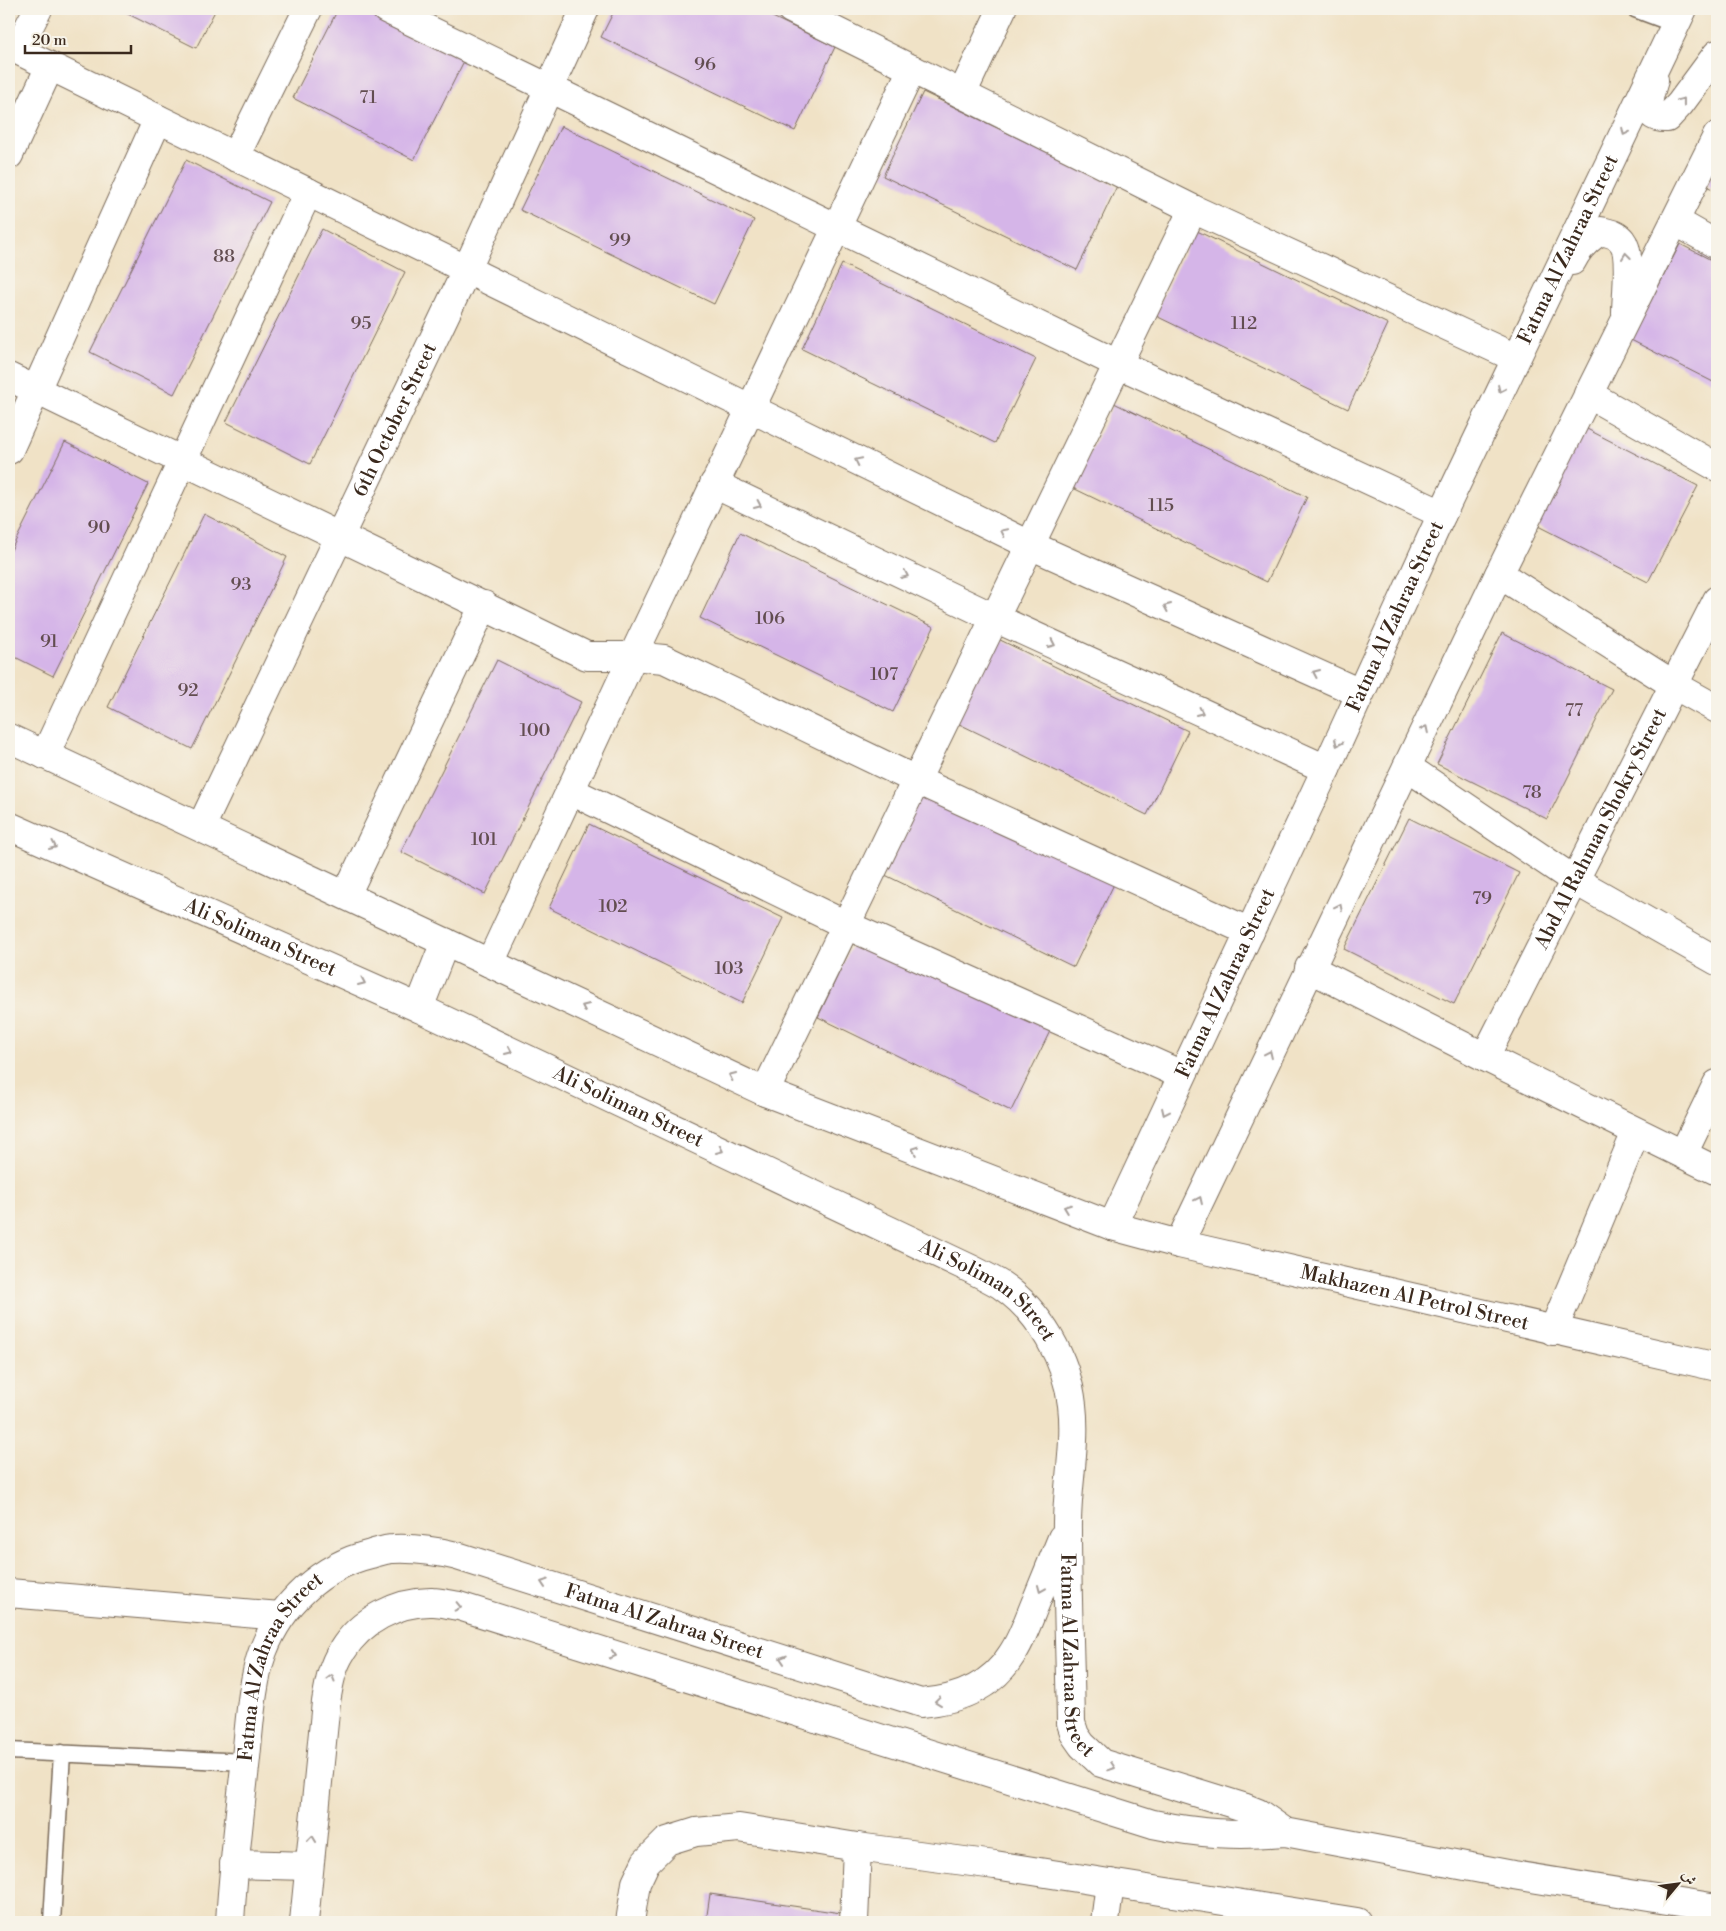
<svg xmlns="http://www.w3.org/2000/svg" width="1726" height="1931" viewBox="0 0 1726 1931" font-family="'Libre Bodoni',Amiri,serif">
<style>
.building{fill:#d5b5e8}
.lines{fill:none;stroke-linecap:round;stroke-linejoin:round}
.service-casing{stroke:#7a6a59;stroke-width:19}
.minor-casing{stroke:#7a6a59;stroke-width:30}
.tertiary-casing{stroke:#7a6a59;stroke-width:30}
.service{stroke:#fff;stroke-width:16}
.minor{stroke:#fff;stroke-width:28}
.tertiary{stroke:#fff;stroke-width:28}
.oneway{stroke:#a79f9a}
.labels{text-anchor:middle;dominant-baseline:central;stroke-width:4;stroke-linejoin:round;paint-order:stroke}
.number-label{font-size:18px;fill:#624d50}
.street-label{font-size:20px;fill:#3b2a1e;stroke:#f7f3e8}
</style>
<rect width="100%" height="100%" fill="#f7f3e8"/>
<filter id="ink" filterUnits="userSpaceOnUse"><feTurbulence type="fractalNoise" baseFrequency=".02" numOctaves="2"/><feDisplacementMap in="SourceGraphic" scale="10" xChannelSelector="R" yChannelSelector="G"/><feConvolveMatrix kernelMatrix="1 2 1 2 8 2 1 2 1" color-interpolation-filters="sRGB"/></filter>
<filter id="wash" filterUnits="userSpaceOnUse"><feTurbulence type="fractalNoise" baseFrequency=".0096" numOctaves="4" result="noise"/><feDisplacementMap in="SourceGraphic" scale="20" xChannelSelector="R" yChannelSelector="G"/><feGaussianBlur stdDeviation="1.12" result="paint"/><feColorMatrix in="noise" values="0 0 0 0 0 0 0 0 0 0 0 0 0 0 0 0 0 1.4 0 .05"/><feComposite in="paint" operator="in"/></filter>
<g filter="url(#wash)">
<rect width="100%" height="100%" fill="#f0e2c6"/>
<g id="blocks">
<path class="building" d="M118,9H216L196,48Z
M338,9H366L465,59L414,160L293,98Z
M615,9H756L835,47L795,131L601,37Z
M923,92L1117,186L1077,270L883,176Z
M561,126L754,220L714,304L520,210Z
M186,160L270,202L174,394L90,352Z
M1717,163V191L1706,186Z
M322,229L405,272L310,464L226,422Z
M1195,230L1388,324L1348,409L1154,315Z
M1680,244L1717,263V384L1631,340Z
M842,264L1036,359L995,443L802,349Z
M1114,403L1307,497L1267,582L1073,488Z
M1585,428L1698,486L1648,582L1536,525Z
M65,442L148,484L53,676L9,654V554Z
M204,514L287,557L192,749L108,707Z
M740,533L934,627L893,712L700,618Z
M1502,633L1612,689L1547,819L1437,764Z
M994,637L1188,731L1147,815L953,721Z
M497,660L581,702L485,894L401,852Z
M922,788L1115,882L1074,967L881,873Z
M1409,818L1519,873L1454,1004L1344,949Z
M589,824L783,918L742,1003L549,908Z
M858,933L1052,1027L1011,1111L818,1017Z
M710,1894L841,1913L840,1922H706Z"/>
</g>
</g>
<g filter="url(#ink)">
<use href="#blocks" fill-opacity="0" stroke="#7a6a59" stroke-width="1"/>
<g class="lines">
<g class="service-casing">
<path id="service" d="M1635,9L1675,24
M9,1751L246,1762
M52,1922L62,1753"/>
</g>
<g class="minor-casing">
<g id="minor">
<path d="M386,9L1118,364L1442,514"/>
<path d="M791,9L1193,209L1516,358"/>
<path d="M9,46L1030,545L1360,693"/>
<path d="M17,50L38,9"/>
<path d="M962,94L1002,9"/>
<path d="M9,155L50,66"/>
<path d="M235,157L308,9"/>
<path d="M1675,221L1717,245"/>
<path d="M9,377L587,656H633L664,659L916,780L1250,932"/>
<path d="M1588,394L1717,467"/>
<path d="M9,450L158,119"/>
<path d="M714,484L995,618L1326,769"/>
<path d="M1499,574L1674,685L1717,709"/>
<path d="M45,755L308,192"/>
<path d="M1407,767L1574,880L1717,961"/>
<path d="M571,791L846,925L1182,1075"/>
<path id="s1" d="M201,827L467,269L585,9"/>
<path d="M346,895L484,605"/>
<path d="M490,963L633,656L912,69"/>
<path d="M1309,968L1485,1057L1717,1171"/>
<path id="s2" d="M1485,1057L1717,600"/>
<path d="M765,1092L1193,209"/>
<path d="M1683,1154L1717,1084"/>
<path d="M1553,1331L1636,1132"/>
<path d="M630,1922L636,1883L646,1862L667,1841L696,1832L739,1828L857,1847L995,1865L1357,1922"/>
<path d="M854,1922L857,1847"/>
<path d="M1105,1922L1110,1883"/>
</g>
</g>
<g class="tertiary-casing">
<g id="tertiary">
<path d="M1654,80C1649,97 1640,119 1667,118L1680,104L1717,54"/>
<path d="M1572,261C1579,247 1588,238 1601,231C1609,233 1617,234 1622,241C1632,253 1626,296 1626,313"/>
<path id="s3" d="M9,738L765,1092L1112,1226L1179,1244L1717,1367"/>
<path id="s4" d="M9,826L419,1008L971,1269C981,1274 991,1279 1001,1285C1040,1311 1067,1360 1072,1405C1077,1445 1066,1490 1067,1530C1067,1594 1070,1659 1071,1723L1075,1735L1082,1745L1101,1763L1243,1807L1258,1813L1285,1832"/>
<path d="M419,1008L445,942"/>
<path id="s5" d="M1112,1226L1326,769L1442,514L1683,9"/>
<path d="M1179,1244L1499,574L1717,136"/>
<path d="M9,1593L280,1616"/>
<path d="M234,1864L309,1866"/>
<path id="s6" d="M230,1922C233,1870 239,1819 245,1767C249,1733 251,1683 263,1651C281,1604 321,1566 371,1554C378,1552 386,1549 393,1549C415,1548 436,1551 457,1556L921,1703C958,1700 992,1687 1012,1654C1021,1641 1027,1624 1033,1609C1043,1585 1052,1562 1062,1538"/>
<path d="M304,1922L326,1702C329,1684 332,1666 342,1651C360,1621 397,1601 433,1602C441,1602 451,1605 459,1606L1153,1824C1200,1834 1237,1836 1285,1832L1513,1875L1717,1908"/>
</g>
</g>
<use href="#service" class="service"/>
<use href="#minor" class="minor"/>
<use href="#tertiary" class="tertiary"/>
</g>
<defs><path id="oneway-chevron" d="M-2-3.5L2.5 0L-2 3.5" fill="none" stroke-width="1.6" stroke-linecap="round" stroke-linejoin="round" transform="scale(1.25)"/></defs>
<g class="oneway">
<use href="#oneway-chevron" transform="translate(1682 101) rotate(-52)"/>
<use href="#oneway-chevron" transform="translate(1625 132) rotate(116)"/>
<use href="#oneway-chevron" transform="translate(1626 256) rotate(-97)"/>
<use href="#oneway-chevron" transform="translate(1501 389) rotate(115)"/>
<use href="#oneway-chevron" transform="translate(858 461) rotate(-154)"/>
<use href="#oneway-chevron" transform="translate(758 505) rotate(25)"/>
<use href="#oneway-chevron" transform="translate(1004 532) rotate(-154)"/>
<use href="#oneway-chevron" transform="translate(905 575) rotate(25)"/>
<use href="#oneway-chevron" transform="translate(1167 607) rotate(-156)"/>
<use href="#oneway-chevron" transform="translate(1052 644) rotate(25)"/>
<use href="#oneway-chevron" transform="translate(1316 673) rotate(-156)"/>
<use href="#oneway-chevron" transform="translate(1200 712) rotate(25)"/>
<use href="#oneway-chevron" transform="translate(1425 729) rotate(-64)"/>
<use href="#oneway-chevron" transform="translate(1338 743) rotate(114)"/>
<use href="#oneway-chevron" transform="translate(53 846) rotate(24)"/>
<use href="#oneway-chevron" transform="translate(1339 907) rotate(-64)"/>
<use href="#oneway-chevron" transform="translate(362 982) rotate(24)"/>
<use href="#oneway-chevron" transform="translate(585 1007) rotate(-155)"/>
<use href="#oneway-chevron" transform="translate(509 1051) rotate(25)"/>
<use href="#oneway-chevron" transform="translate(1269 1054) rotate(-65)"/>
<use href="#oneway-chevron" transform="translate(732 1076) rotate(-155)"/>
<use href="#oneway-chevron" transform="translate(1165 1112) rotate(115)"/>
<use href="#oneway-chevron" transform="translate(720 1150) rotate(25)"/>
<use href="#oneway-chevron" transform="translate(915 1150) rotate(-159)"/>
<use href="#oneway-chevron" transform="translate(1199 1200) rotate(-65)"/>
<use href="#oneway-chevron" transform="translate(1067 1208) rotate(-159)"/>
<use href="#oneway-chevron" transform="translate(544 1583) rotate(-162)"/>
<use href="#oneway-chevron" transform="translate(1041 1589) rotate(113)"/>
<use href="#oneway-chevron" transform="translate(458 1607) rotate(13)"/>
<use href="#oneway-chevron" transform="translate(613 1655) rotate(17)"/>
<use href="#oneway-chevron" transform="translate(783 1659) rotate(-162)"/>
<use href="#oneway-chevron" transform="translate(331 1678) rotate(-75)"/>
<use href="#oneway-chevron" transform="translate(938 1701) rotate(173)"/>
<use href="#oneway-chevron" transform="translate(1112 1767) rotate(19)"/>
<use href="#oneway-chevron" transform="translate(312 1839) rotate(-84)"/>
</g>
</g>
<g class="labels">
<g class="number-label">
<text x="705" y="64">96</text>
<text x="368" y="97">71</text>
<text x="620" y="240">99</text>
<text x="224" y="256">88</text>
<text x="361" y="323">95</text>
<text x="1244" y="323">112</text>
<text x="1161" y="505">115</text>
<text x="99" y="527">90</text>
<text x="241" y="584">93</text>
<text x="770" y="618">106</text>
<text x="49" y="641">91</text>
<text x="884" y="674">107</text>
<text x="188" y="690">92</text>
<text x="1574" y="710">77</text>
<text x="535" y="730">100</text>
<text x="1532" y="792">78</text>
<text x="484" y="839">101</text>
<text x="1482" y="898">79</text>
<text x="613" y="906">102</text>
<text x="729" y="968">103</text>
</g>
<g class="street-label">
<text stroke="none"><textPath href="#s5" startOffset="1078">Fatma Al Zahraa Street</textPath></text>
<text stroke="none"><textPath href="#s1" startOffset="451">6th October Street</textPath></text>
<text stroke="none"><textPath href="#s5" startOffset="672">Fatma Al Zahraa Street</textPath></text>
<text stroke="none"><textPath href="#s2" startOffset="256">Abd Al Rahman Shokry Street</textPath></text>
<text stroke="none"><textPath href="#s4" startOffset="275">Ali Soliman Street</textPath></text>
<text stroke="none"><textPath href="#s5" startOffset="268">Fatma Al Zahraa Street</textPath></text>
<text stroke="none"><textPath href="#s4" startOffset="680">Ali Soliman Street</textPath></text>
<text stroke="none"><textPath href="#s4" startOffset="1085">Ali Soliman Street</textPath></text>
<text stroke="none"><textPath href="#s3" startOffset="1518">Makhazen Al Petrol Street</textPath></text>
<text stroke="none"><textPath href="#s6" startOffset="729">Fatma Al Zahraa Street</textPath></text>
<text stroke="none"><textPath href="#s4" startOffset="1489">Fatma Al Zahraa Street</textPath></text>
<text stroke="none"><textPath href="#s6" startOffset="265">Fatma Al Zahraa Street</textPath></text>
</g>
</g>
<rect width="1726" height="1931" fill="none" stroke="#f7f3e8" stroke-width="30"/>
<g transform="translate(1678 1884) rotate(61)" stroke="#f7f3e8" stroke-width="4" paint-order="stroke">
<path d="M0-4L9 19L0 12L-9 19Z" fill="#3b2a1e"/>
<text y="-8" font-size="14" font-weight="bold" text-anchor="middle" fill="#3b2a1e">ش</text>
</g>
<path d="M25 45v8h106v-8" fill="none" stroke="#3b2a1e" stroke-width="2.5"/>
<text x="32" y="45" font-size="15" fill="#3b2a1e" stroke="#f7f3e8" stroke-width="4" paint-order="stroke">20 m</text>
</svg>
